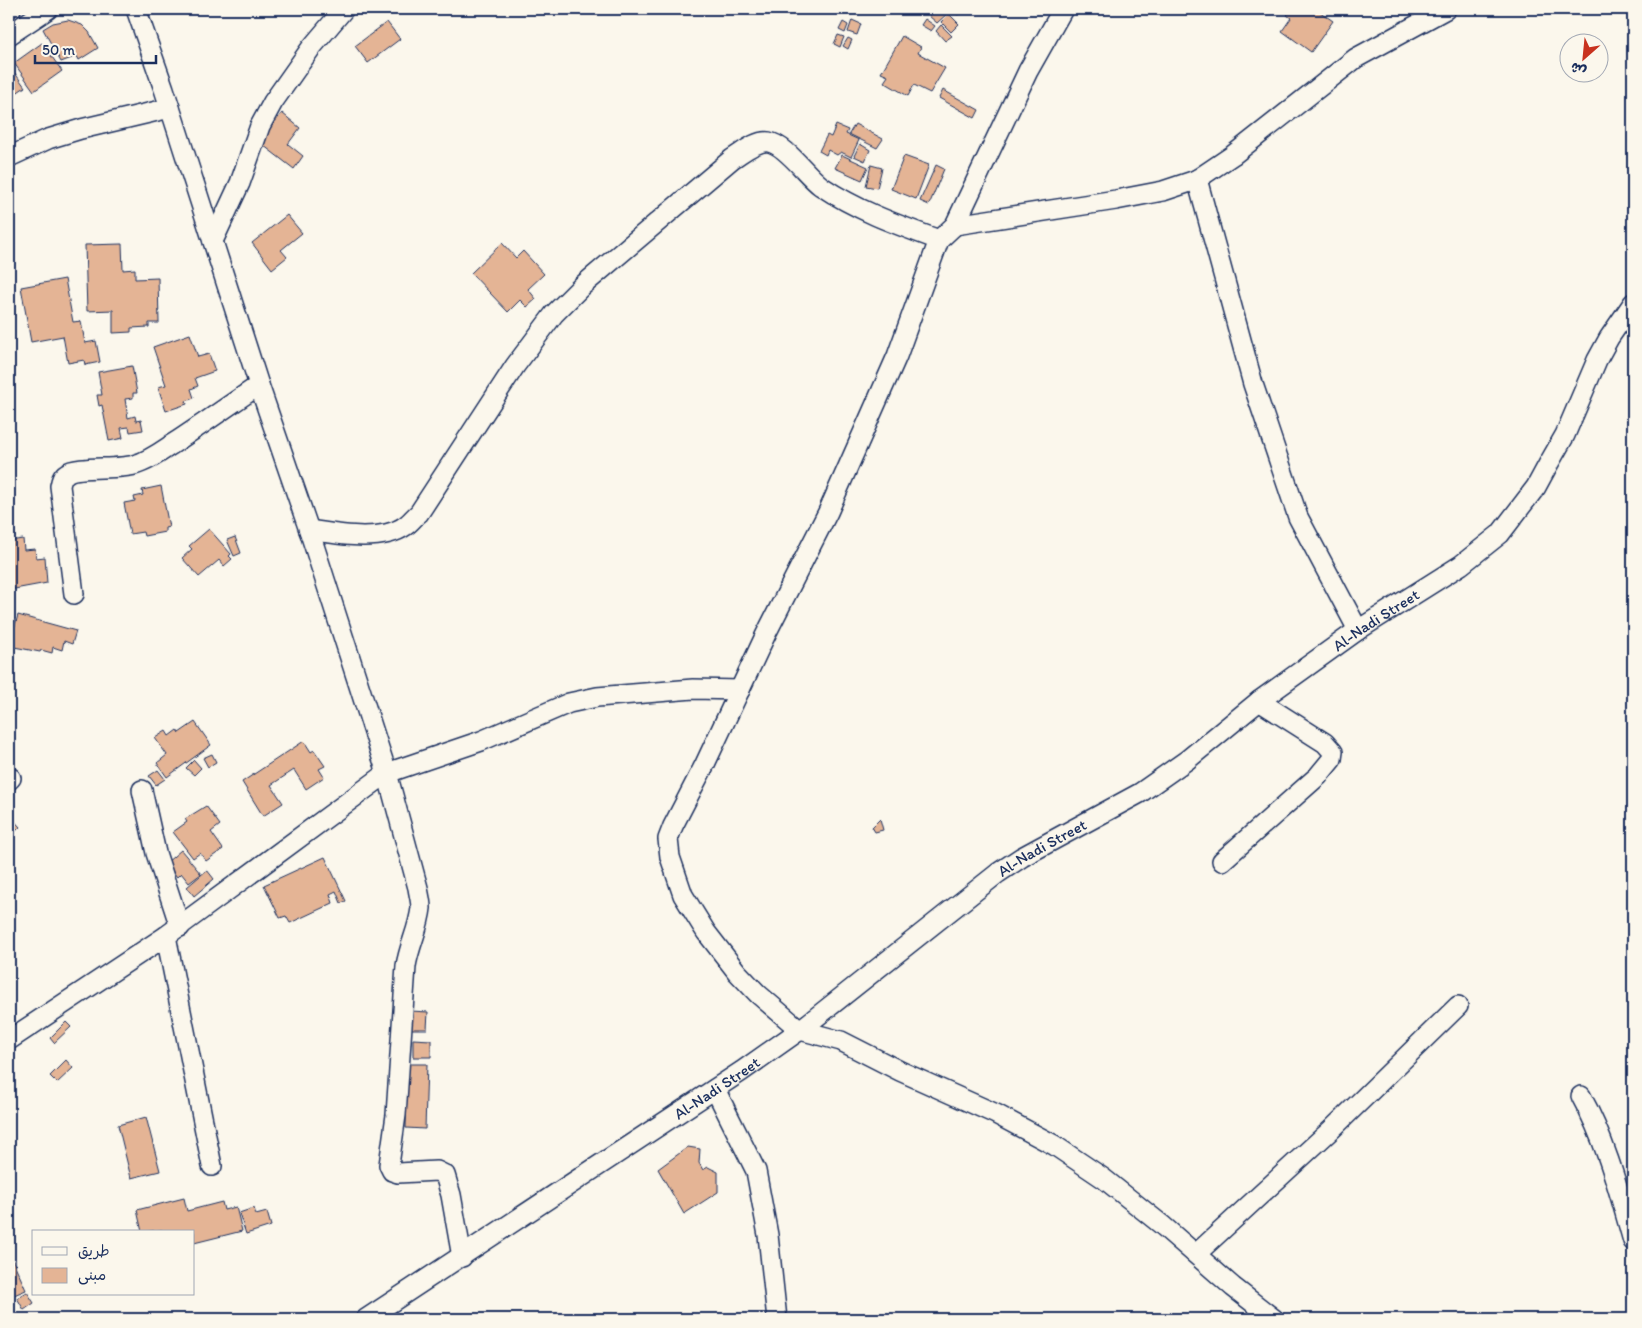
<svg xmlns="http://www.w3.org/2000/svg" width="1642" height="1328" viewBox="0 0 1642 1328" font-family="Itim,'Playpen Sans Arabic',sans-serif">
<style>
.building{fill:#e4b495;stroke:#1b2f5e}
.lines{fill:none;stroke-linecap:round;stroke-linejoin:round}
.minor-casing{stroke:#1b2f5e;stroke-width:22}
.minor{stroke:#fbf7ec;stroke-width:19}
.labels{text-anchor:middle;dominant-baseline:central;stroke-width:4;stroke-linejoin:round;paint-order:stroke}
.street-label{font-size:16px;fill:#1b2f5e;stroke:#fbf7ec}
</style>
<rect width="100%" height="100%" fill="#fbf7ec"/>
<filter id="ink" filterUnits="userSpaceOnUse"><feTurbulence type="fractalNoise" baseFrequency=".02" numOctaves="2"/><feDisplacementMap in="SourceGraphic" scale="10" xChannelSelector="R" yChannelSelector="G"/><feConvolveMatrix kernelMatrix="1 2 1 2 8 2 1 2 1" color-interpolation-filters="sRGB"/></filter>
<g filter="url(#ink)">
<path class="building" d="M936,9H945L949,12L937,23L929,16Z
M951,9H963L958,15Z
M1292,9H1316L1333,21L1311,52L1282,31L1291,18L1287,15Z
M949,14L959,24L951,32L941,22Z
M925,19L935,26L931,31L921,25Z
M68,20L82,25L89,32L98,48L79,60L77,56L61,62L43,29L53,23Z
M852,20L861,24L857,35L848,32Z
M387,22L400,39L368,63L355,46Z
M843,22L848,25L845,33L839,30Z
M941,25L952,36L945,41L936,31Z
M838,35L844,37L840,47L834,44Z
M902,36L921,47L918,53L945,68L930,93L914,85L908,96L884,82L888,76L881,73Z
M848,38L852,40L848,49L843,46Z
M42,43L62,71L34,91L14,63Z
M9,65L25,87L9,98Z
M943,90L979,110L975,118L939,98Z
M282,113L300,128L288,144L303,156L294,169L259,142Z
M855,124L883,139L877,148L849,134Z
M836,125L848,130L846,134L859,140L851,157L841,152L837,155L828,150L826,155L819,151L827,135L831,137Z
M860,144L870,150L865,161L854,156Z
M842,155L868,167L862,180L835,168Z
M904,156L929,165L916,199L891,189Z
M871,165L882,168L877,188L866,186Z
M936,165L944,169L929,205L920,201Z
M287,215L302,233L281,250L287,257L272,269L252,243Z
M502,243L516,258L523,251L544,274L528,289L536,299L527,307L520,300L508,312L471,273Z
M122,244L123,270L135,269V279L158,278L159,323H149V327L131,328V332L113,333V310L87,311L85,245Z
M65,279L73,322L81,321L85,343L96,341L100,362L85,365L84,360L68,363L63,336L31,342L21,287Z
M190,334L198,357L209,354L215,371L195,378L198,386L191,389L194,398L186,401L187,404L166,411L158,387L166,385L153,347Z
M132,366L137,393H133V398L125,399L128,418L135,416L136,421L141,420L143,430L130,432L129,427L121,428L123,438L109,441L102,405L99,406L97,395H102L98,372Z
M161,486L169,527L165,528V532L144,536L143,532L130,534L124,503L135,501L134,497L143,495L142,490Z
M209,529L231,554L229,556L232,559L224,566L219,560L199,577L182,558L192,549L189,546Z
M235,537L241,553L234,556L227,540Z
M23,539L24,550L35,549L36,558L45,557L47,583L9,590V541Z
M18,615L76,631L72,644L64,641L62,650L53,647L52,653L41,650L40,652L9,646Z
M195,722L211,745L167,777L157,763L167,755L155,738L166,731L169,736L177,730L179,733Z
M304,741L311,752L314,750L325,766L319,769L324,777L306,789L294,770L271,785L283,803L263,816L242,782Z
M212,754L216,762L208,767L203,758Z
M194,760L201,768L194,775L186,768Z
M158,770L165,779L156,785L149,776Z
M206,806L220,825L211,832L223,849L206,861L200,853L193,858L173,832L187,822L185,819Z
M9,815L20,827L9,838Z
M880,819L883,830L875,832L872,827Z
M181,850L201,874L189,883L181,873L177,877L166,863Z
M325,857L346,901L341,903L336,891L330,894L333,903L290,923L286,916L280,918L264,885Z
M207,870L214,879L194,896L187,887Z
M411,1011L428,1012L427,1029H410Z
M66,1022L71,1027L54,1043L50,1038Z
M413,1039L431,1040V1057H413Z
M66,1060L73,1068L57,1083L50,1076Z
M407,1064H427L425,1129L406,1128Z
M146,1117L160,1171L131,1178L118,1125Z
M688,1147L700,1149L699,1163L703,1170L708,1167L718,1172V1192L684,1214L658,1169Z
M184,1198L187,1211L222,1202L224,1210L236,1207L242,1231L194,1243V1232H163L162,1230L142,1232L137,1210Z
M254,1208L256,1215L267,1212L271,1226L246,1234L239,1213Z
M9,1252L26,1290L14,1295L9,1284Z
M27,1292L34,1303L24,1310L17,1298Z"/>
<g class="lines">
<g class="minor-casing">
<g id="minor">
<path d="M1063,9L1028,71L955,225L939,240L897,356L828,512L766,634L705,764L673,826L668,839L670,857L683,895L706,932L737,972L758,994L800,1030L841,1041L900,1071L996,1114L1054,1145L1103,1178L1162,1225L1233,1287L1274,1319"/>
<path d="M9,10L11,9"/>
<path d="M9,35L48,9"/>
<path d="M9,157L48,139L81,129L170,108"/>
<path d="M1197,179L1253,384L1298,517L1358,630"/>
<path d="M955,225L1116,200L1163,191L1196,180L1233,155L1356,58L1446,9"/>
<path d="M213,241L240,183L260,126L273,102L311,48L344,9"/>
<path d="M309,530C336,534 381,543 405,526C410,523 414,517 419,513L515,366L554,314L582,286L732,159C742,153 756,140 769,142C786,145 806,175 821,186C858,211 898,225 939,240"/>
<path d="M74,594L60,486C61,481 62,476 67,473C76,466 118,470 134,465C149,461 162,451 174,443C203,424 231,404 259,385"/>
<path d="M9,780L11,778"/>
<path d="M142,790L156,853L180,927"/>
<path d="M1222,861L1318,776L1332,759L1333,752L1325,743L1259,701"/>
<path d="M166,936L212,1166"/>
<path d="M9,1040L166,936L387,773L309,530L259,385L164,89L136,9"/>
<path d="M715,1089L756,1171L768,1235L777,1319"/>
<path d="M1581,1096C1606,1141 1619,1192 1633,1241"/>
<path d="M1196,1254L1332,1129L1458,1006"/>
<path d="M462,1257L451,1195L445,1175L437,1171L398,1173L392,1171L389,1165L396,1115L406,966C409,946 419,928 421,908C421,901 419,895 418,888L387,773L481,741L569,703L597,697L693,689L740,690"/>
<path id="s1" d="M366,1319L742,1071L800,1030L998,873L1022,857L1140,793L1160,779L1187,760L1259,701L1358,630L1461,565L1500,534L1536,487L1549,463L1565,435L1597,360L1609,338L1633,303"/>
</g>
</g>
<use href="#minor" class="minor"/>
</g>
</g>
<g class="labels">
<g class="street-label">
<text stroke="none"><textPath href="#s1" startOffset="1230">Al-Nadi Street</textPath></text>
<text stroke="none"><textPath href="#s1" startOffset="825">Al-Nadi Street</textPath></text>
<text stroke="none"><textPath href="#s1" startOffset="420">Al-Nadi Street</textPath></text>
</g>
</g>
<rect width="1642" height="1328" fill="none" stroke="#fbf7ec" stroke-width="30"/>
<rect x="15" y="15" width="1612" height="1298" fill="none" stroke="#1b2f5e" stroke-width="2" filter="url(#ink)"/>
<rect x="32" y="1230" width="162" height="65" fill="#fbf7ec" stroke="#a1a7b3"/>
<rect x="42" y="1247" width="25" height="8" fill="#fbf7ec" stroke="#a1a7b3"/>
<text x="78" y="1256" font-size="15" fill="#1b2f5e">طريق</text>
<rect x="42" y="1268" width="25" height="15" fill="#e4b495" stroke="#a1a7b3"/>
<text x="78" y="1280" font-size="15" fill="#1b2f5e">مبنى</text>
<g transform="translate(1584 58) rotate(207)"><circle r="24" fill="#fbf7ec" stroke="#a1a7b3"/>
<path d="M0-4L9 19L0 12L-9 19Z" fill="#c8321e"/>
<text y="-8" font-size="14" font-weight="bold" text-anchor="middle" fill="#1b2f5e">ش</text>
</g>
<path d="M35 55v8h121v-8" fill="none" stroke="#1b2f5e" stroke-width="2.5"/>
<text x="42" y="55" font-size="15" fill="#1b2f5e" stroke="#fbf7ec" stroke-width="4" paint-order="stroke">50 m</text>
</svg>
